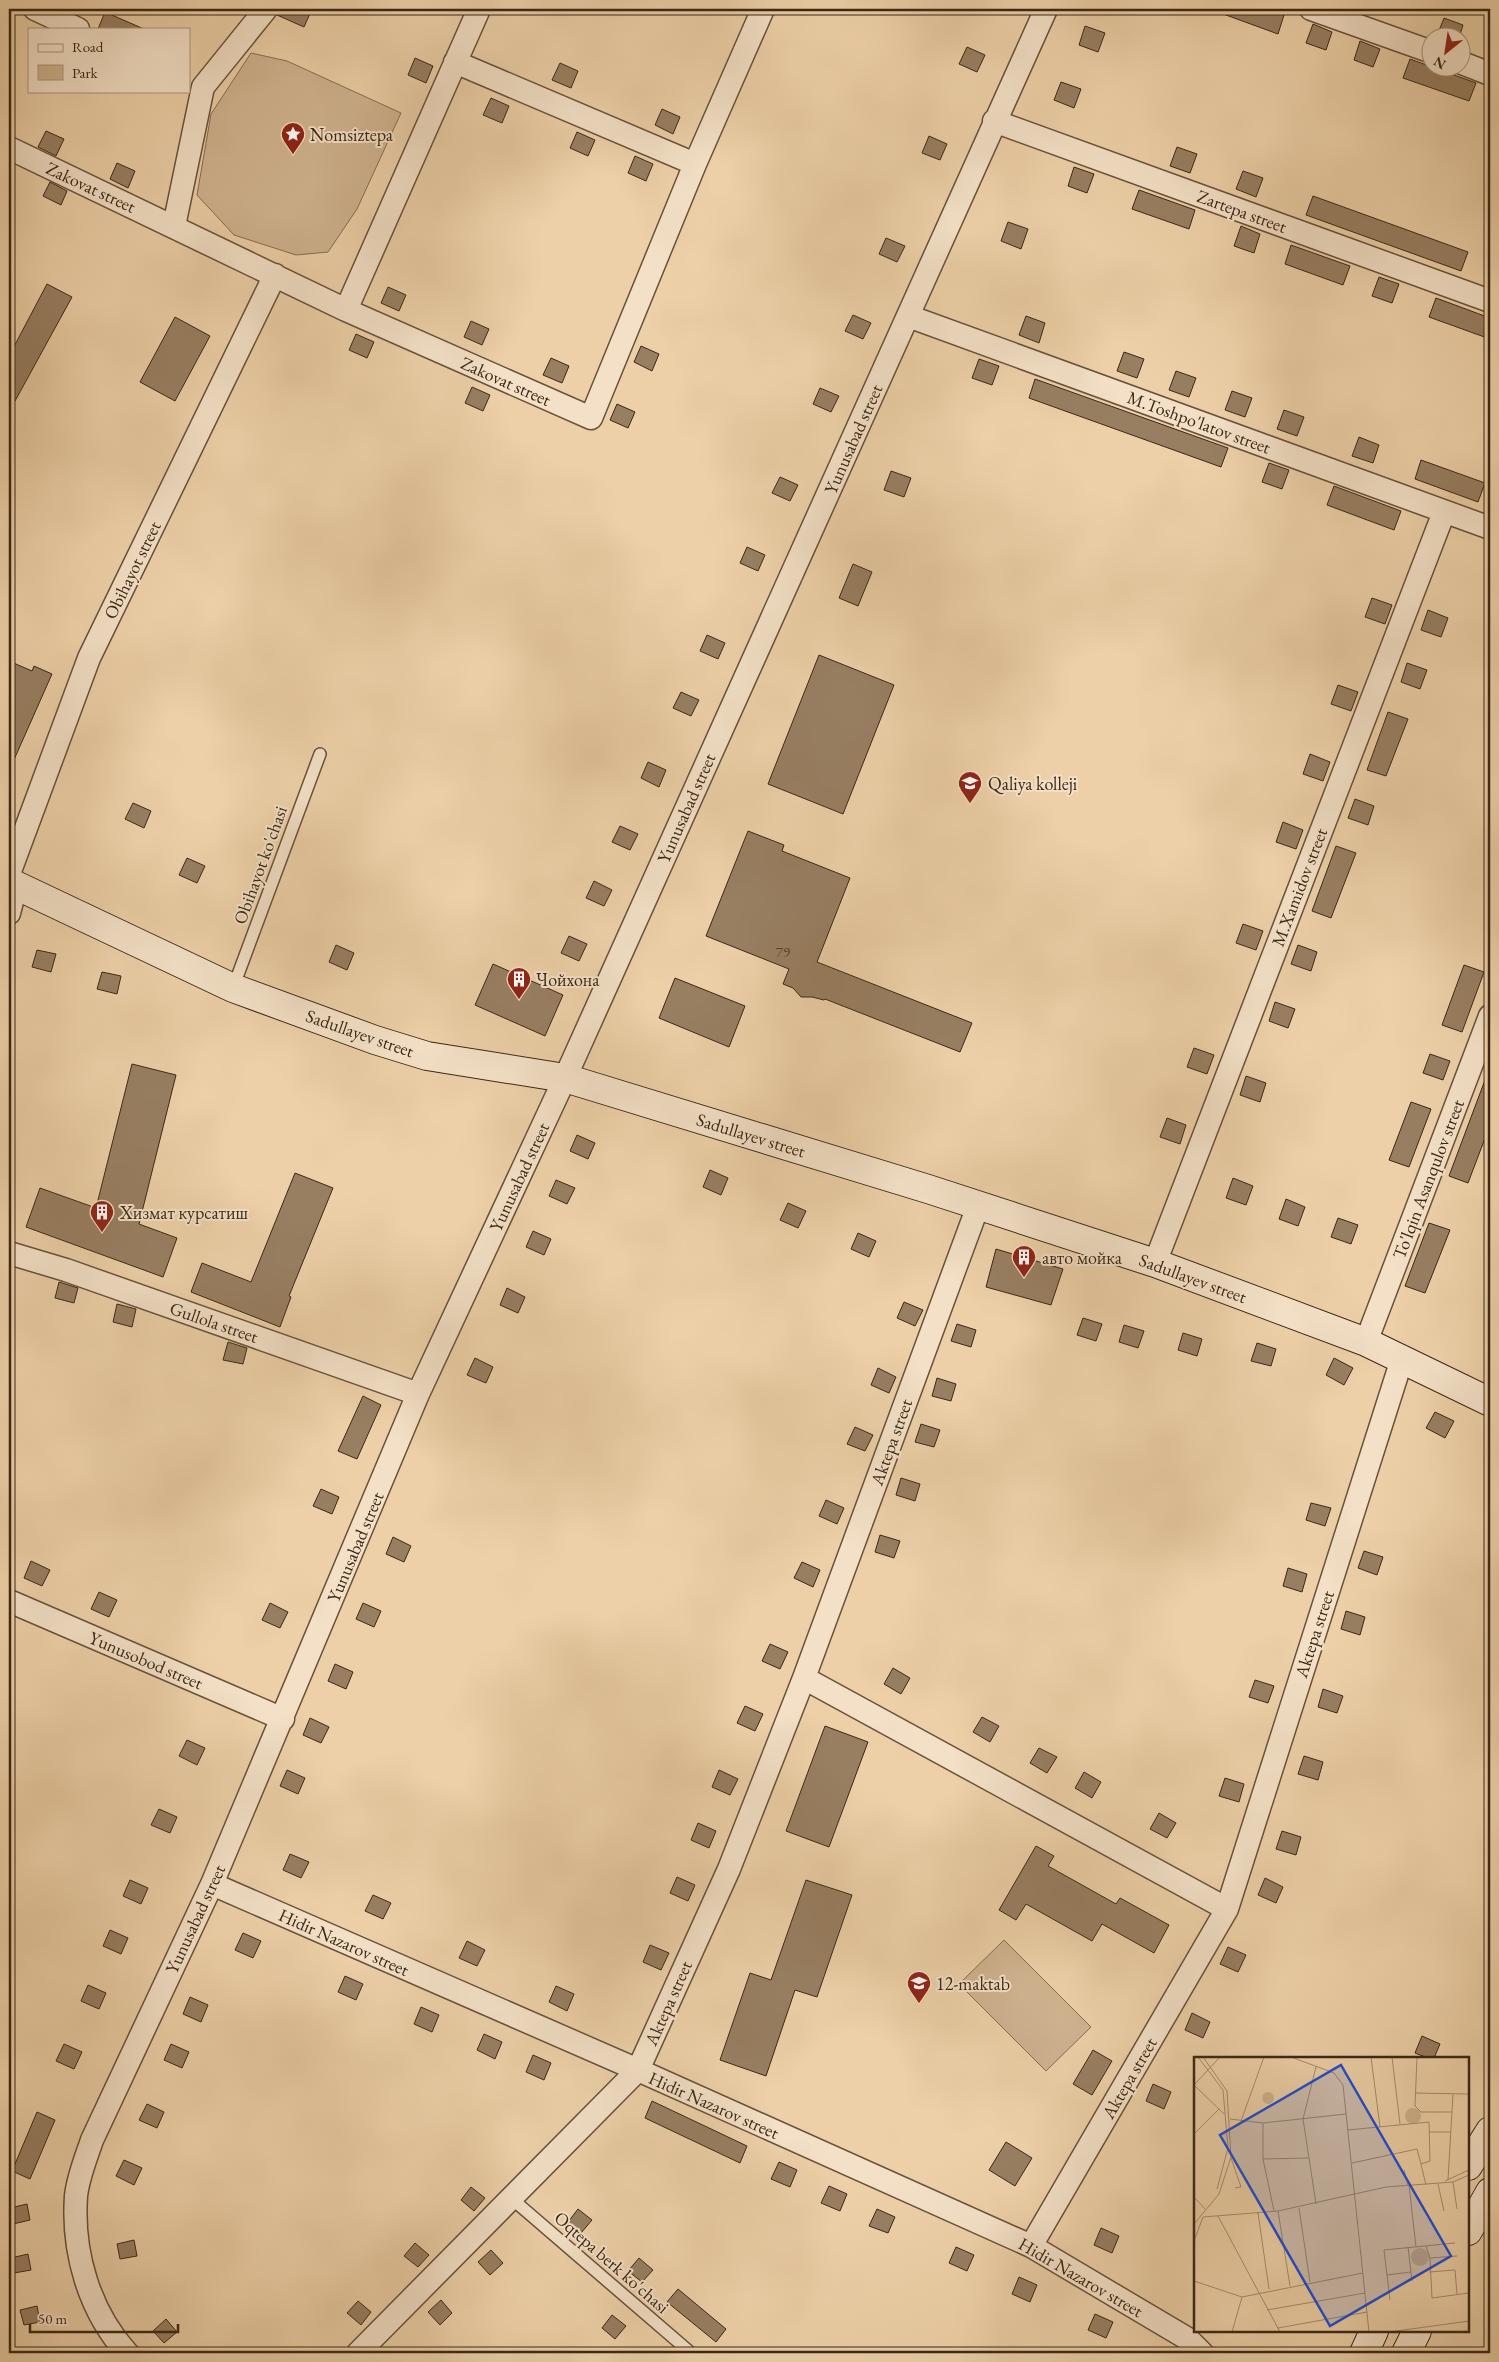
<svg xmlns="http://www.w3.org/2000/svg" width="1499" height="2362" viewBox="0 0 1499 2362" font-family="'EB Garamond',serif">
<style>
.green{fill:#cfb38f;stroke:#856e53}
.building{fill:#987f62;stroke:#3b2817}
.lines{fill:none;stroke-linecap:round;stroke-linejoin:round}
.lane-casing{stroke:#68523b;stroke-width:14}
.street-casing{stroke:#68523b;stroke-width:25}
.secondary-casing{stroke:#3b2817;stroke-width:30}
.lane{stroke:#f3e0c6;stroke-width:11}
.street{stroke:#f3e0c6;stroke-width:22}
.secondary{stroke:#f3e0c6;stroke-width:28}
.labels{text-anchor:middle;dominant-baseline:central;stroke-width:4;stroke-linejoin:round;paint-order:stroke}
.number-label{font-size:15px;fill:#523e2a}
.poi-label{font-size:18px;fill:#3b2817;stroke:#f3e0c6;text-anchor:start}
.street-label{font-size:18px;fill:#3b2817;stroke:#f3e0c6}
.inset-road{fill:none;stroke:#a68d6e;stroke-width:1}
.view{fill:#1d4ed8;fill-opacity:0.15;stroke:#1d4ed8;stroke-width:2.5}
.inset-edge{fill:none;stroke:#3b2817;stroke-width:2.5}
</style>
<rect width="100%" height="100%" fill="#edd0a8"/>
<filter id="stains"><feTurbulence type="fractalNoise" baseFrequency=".004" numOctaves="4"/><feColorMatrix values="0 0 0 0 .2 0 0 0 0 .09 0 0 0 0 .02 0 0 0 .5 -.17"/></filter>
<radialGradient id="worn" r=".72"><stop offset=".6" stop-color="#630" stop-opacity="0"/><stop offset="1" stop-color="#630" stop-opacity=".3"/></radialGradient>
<path class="green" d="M251,53L287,61L401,113L357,209L328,252L296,255L234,235L197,195L211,114Z
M1004,1940L1091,2027L1046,2071L959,1984Z"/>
<path class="building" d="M279,9H312L304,27L277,15Z
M1215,9H1268L1284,15L1278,34L1215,11Z
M105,12L144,29H98Z
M1444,18L1463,25L1459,38H1436Z
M1313,24L1332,32L1326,50L1306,43Z
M1085,26L1105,33L1098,52L1079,45Z
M1360,41L1380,49L1373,67L1354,60Z
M967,47L985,55L977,72L959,64Z
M415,58L433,66L426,83L408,75Z
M1410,59L1476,83L1469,101L1403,78Z
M560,63L578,71L571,88L552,80Z
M1061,82L1081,89L1074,108L1054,100Z
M491,98L509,106L502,123L483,115Z
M662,109L680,117L673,134L655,125Z
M46,131L64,139L56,156L38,147Z
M577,132L595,140L588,156L570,148Z
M929,136L947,144L940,160L922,153Z
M1177,147L1197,154L1190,173L1170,166Z
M635,156L653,164L646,181L628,173Z
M117,163L135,171L128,188L110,179Z
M1074,167L1094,174L1087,193L1068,186Z
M1243,171L1263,178L1256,197L1236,189Z
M50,182L67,191L61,205L43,196Z
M1139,190L1195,210L1189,229L1132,209Z
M1313,196L1468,252L1461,271L1306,215Z
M1008,222L1028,229L1021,249L1001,241Z
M1241,226L1260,234L1254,253L1234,246Z
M886,238L905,246L897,262L879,254Z
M1291,245L1350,266L1343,285L1285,264Z
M1379,277L1399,284L1392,303L1372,296Z
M47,284L72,297L9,412V356Z
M388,287L406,295L399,311L381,303Z
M1436,298L1490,318V339L1429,317Z
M853,315L871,323L863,339L845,331Z
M1026,316L1045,323L1039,343L1019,335Z
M175,317L210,336L175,401L140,382Z
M471,321L489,329L482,345L464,337Z
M356,334L374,342L367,358L349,350Z
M641,346L659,354L652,371L634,362Z
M1124,352L1144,359L1137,378L1117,371Z
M551,358L569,366L562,383L543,375Z
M979,359L999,366L992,385L972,378Z
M1176,371L1196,378L1189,397L1169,390Z
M1035,379L1228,448L1221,467L1029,398Z
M472,387L490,395L483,411L465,403Z
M820,388L839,396L831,412L813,404Z
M1232,391L1252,398L1245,417L1225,410Z
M617,404L635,412L628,428L610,420Z
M1284,410L1304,417L1297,436L1277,429Z
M1359,437L1379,445L1373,463L1352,456Z
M1421,460L1485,483L1478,502L1415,479Z
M1269,463L1289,470L1282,489L1262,482Z
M891,471L911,478L904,497L884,490Z
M780,477L798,485L790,501L772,493Z
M1334,486L1401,511L1394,530L1327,505Z
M747,547L765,555L758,571L740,563Z
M853,564L872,572L858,606L839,598Z
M1372,598L1392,605L1385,624L1365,617Z
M1428,610L1448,618L1441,637L1421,630Z
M707,635L725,643L718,659L700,651Z
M819,655L894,685L843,814L768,784Z
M9,661L32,671L34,666L52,674L9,771Z
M1407,663L1427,670L1420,689L1401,682Z
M1338,685L1358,692L1351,711L1331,704Z
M681,692L699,700L691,716L673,708Z
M1388,712L1408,719L1386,776L1367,770Z
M1310,754L1330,762L1323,781L1303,774Z
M648,762L666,770L659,787L641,778Z
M1355,799L1374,806L1368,825L1348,818Z
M133,803L151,811L144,828L125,819Z
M1283,822L1303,830L1296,849L1276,842Z
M620,826L638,834L630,850L612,842Z
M748,831L784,845L782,851L850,878L817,962L972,1023L960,1052L825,999L824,1000L812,997H801L793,988L783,984L789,969L706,936Z
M1336,846L1356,853L1331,918L1312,911Z
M187,858L205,866L197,883L179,875Z
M594,881L612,890L604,906L586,898Z
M1243,924L1263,931L1256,950L1236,943Z
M569,936L587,944L579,961L561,953Z
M336,945L354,953L347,970L329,962Z
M1298,945L1317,952L1311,971L1291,964Z
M37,950L56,954L51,972L32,967Z
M493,964L563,995L545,1036L475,1005Z
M1464,965L1484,972L1462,1032L1442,1025Z
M102,972L121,976L117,994L97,989Z
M675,978L745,1006L729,1047L659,1018Z
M1275,1002L1295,1009L1288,1028L1269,1021Z
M1194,1048L1214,1055L1207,1074L1187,1067Z
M1430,1054L1450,1061L1443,1080L1423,1073Z
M132,1064L176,1075L139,1224L177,1238L163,1277L26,1227L40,1188L96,1208Z
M1488,1072L1490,1073V1125L1468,1183L1449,1176Z
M1246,1076L1266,1083L1260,1102L1240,1095Z
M1411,1102L1431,1109L1409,1167L1389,1160Z
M1167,1118L1186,1125L1180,1144L1160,1137Z
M577,1135L595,1143L588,1159L570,1151Z
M710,1170L728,1178L721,1195L703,1187Z
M295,1173L333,1188L289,1296L291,1297L280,1327L191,1292L202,1263L251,1282Z
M1233,1178L1253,1186L1246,1205L1226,1198Z
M556,1180L575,1188L567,1204L549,1196Z
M1286,1199L1305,1207L1298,1226L1279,1219Z
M788,1203L806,1211L798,1228L780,1220Z
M1338,1218L1358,1225L1351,1244L1331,1237Z
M1429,1223L1450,1230L1425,1293L1405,1286Z
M533,1231L551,1239L544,1255L526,1247Z
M858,1233L876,1241L869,1257L851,1249Z
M996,1249L1063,1269L1051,1305L986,1287Z
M59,1282L78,1288L74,1303L55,1298Z
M507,1288L525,1297L518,1313L500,1305Z
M904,1302L923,1310L915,1326L897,1318Z
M117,1304L136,1309L132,1327L113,1322Z
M1083,1318L1102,1324L1096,1341L1077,1335Z
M957,1324L976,1330L971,1347L951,1341Z
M1124,1325L1144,1331L1138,1348L1119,1342Z
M1183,1333L1202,1339L1197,1356L1178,1350Z
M228,1342L247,1348L243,1364L223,1360Z
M1257,1343L1276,1349L1271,1366L1251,1361Z
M475,1358L493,1367L486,1383L467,1375Z
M1334,1358L1353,1368L1344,1385L1326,1375Z
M878,1368L896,1377L889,1393L871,1385Z
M937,1378L956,1384L951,1401L932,1396Z
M363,1396L381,1405L357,1459L338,1451Z
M1435,1412L1454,1421L1445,1438L1426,1428Z
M921,1424L940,1430L934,1447L915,1442Z
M855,1427L873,1435L865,1451L847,1444Z
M901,1478L920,1484L915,1501L896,1495Z
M321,1489L339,1497L332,1514L313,1506Z
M826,1500L844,1508L837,1524L819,1516Z
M1311,1503L1331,1508L1325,1526L1306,1520Z
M880,1535L900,1541L894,1558L875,1552Z
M393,1537L411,1546L404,1562L386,1554Z
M1364,1551L1383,1557L1377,1575L1358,1568Z
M31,1561L50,1570L42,1586L24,1578Z
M802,1562L820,1570L813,1587L794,1578Z
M1288,1568L1307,1574L1302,1592L1283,1586Z
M99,1592L117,1600L109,1617L91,1609Z
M270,1603L288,1612L280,1628L262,1620Z
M363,1603L381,1611L374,1627L356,1619Z
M1346,1611L1365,1617L1360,1635L1341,1629Z
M770,1644L788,1652L780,1669L762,1661Z
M335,1664L353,1672L346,1689L328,1681Z
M893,1668L910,1678L901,1694L884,1684Z
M1255,1680L1274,1686L1268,1703L1249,1697Z
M1323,1689L1343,1696L1337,1713L1318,1707Z
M745,1706L763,1714L755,1731L737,1723Z
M982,1717L999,1726L990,1742L973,1732Z
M310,1718L329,1727L321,1743L303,1735Z
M825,1726L868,1742L829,1847L786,1831Z
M187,1740L205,1748L197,1765L179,1756Z
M1039,1748L1057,1757L1047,1773L1030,1763Z
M1304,1756L1323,1762L1318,1780L1298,1774Z
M287,1770L305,1778L298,1794L280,1786Z
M719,1770L738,1779L730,1795L712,1787Z
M1084,1772L1101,1782L1092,1798L1075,1788Z
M1225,1778L1244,1784L1239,1802L1219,1796Z
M159,1809L177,1817L170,1833L151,1825Z
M1159,1813L1176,1823L1167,1838L1150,1829Z
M698,1823L716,1831L709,1848L691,1840Z
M1282,1831L1301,1837L1296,1855L1276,1849Z
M1036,1846L1054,1856L1048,1866L1116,1904L1120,1898L1169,1925L1154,1953L1102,1924L1092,1941L1026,1904L1016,1920L999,1910Z
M290,1854L309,1862L301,1878L283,1870Z
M677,1877L695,1885L688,1901L670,1893Z
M1265,1878L1283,1887L1276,1903L1258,1895Z
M130,1880L148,1888L141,1904L123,1896Z
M806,1880L852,1895L817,1997L795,1990L766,2076L720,2060L750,1973L771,1980Z
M373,1895L391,1903L383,1919L365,1911Z
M110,1930L128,1938L121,1954L103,1946Z
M243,1933L261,1941L253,1958L235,1950Z
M467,1941L485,1950L477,1966L459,1958Z
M650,1945L669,1953L661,1970L643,1962Z
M1228,1947L1246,1955L1238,1972L1220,1964Z
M345,1976L363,1984L356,2000L338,1992Z
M88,1985L106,1993L99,2009L81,2001Z
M556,1986L574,1994L567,2011L549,2002Z
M190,1997L208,2005L201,2022L183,2014Z
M421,2007L439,2015L432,2032L414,2024Z
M1192,2013L1210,2022L1203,2038L1185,2030Z
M484,2034L502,2042L495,2059L477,2050Z
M1422,2036L1440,2044L1434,2058H1428L1415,2053Z
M64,2044L82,2052L74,2069L56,2061Z
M171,2044L189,2052L182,2068L164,2060Z
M1093,2050L1112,2061L1092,2095L1073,2084Z
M533,2055L551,2063L544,2080L526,2072Z
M1153,2084L1171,2092L1164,2109L1146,2101Z
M652,2101L747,2146L740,2163L645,2118Z
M147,2104L164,2112L157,2128L139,2120Z
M37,2112L55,2120L30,2179L12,2171Z
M1006,2142L1032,2158L1015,2186L989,2170Z
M124,2160L142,2168L134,2185L116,2176Z
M779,2162L797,2170L790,2187L771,2179Z
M829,2186L847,2194L840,2211L821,2203Z
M471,2187L485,2198L474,2211L461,2200Z
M27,2204L30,2220L13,2224L10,2208Z
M578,2209L592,2220L581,2233L568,2222Z
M877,2209L895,2217L888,2233L869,2226Z
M1101,2228L1119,2236L1112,2253L1094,2245Z
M134,2240L137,2256L120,2259L117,2244Z
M415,2243L429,2255L418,2267L404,2256Z
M956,2247L974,2255L967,2271L949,2263Z
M491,2250L503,2263L490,2275L478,2262Z
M28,2254L31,2270L14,2273L11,2258Z
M639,2258L653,2270L642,2282L628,2271Z
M1019,2277L1037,2285L1030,2302L1012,2294Z
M678,2289L726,2329L716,2342L667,2302Z
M441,2300L452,2313L440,2325L428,2312Z
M358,2301L371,2312L361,2325L347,2313Z
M37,2306L40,2322L24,2325L20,2310Z
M1095,2314L1113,2322L1106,2338L1088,2330Z
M612,2315L626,2326L615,2339L602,2328Z
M166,2319L177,2332L164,2343L153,2331Z"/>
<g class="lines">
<g class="lane-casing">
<path id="lane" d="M233,988L320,754
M511,2198L691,2353"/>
</g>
<g class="street-casing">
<path id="street" d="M35,9L78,29
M1311,9L1432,52
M455,62L695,164
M1462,63L1490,74
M994,121L1490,301
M9,148L346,310L591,418L695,164L763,9
M174,226L203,87L266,9
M346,310L479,9
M908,316L1490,528
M9,874L89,658L275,275
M9,913L16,886
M9,1253L66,1270L418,1394
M1155,1263L1444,512
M1366,1342L1490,1016
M9,1601L283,1719
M804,1678L1227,1909
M212,1884L638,2070L1031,2246L1188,2339L1202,2353
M1031,2246L1227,1909L1402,1359
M127,2353C89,2311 72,2252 76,2196C78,2177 86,2158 92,2140L212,1884L418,1394L565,1078L1046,9
M358,2353L638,2070L729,1869L804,1678L978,1206"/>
</g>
<g class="secondary-casing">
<path id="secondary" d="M9,882L233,988L375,1040L427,1056L565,1078L928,1189L1155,1263L1366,1342L1490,1402
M1468,2166L1490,2131
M1468,2231L1490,2192
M1364,2353L1374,2331
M1406,2353L1417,2331"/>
</g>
<use href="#lane" class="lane"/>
<use href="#street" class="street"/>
<use href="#secondary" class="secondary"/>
</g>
<defs>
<g id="sight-pin" transform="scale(1.25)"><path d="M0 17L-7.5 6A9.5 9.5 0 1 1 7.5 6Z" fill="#8f2418" stroke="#f3e0c6"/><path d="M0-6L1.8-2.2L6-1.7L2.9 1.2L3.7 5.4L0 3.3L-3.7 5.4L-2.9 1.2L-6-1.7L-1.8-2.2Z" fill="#fff"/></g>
<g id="university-pin" transform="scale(1.25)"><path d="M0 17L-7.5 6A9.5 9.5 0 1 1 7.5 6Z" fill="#8f2418" stroke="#f3e0c6"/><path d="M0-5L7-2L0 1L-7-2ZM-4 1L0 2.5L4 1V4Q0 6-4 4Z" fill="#fff"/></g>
<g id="building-pin" transform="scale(1.25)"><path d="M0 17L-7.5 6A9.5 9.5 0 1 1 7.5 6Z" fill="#8f2418" stroke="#f3e0c6"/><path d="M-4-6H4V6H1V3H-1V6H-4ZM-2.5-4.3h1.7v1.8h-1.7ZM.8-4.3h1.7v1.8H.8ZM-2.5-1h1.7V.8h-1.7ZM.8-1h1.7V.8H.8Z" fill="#fff"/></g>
<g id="school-pin" transform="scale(1.25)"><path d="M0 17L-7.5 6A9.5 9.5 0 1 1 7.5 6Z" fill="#8f2418" stroke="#f3e0c6"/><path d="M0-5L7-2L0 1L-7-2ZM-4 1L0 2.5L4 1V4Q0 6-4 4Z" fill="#fff"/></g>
</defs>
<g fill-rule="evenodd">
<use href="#sight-pin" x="293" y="134"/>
<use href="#university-pin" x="970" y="783"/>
<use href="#building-pin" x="519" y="979"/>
<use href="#building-pin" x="102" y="1212"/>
<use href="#building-pin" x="1024" y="1257"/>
<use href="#school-pin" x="919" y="1983"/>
</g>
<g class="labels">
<g class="number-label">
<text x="783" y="951">79</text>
</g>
<g class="poi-label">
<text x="310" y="134">Nomsiztepa</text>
<text x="988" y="783">Qaliya kolleji</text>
<text x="536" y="979">Чойхона</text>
<text x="120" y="1212">Хизмат курсатиш</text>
<text x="1042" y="1257">авто мойка</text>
<text x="936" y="1983">12-maktab</text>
</g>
<g class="street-label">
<text transform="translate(91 187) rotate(25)">Zakovat street</text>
<text transform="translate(1242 211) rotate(20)">Zartepa street</text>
<text transform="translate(506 381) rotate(24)">Zakovat street</text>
<text transform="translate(1199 422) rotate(20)">М.Toshpo'latov street</text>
<text transform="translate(853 439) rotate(-66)">Yunusabad street</text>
<text transform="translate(132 570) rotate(-64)">Obihayot street</text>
<text transform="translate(686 808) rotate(-66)">Yunusabad street</text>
<text transform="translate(260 865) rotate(-70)">Obihayot ko'chasi</text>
<text transform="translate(1299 887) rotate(-69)">M.Xamidov street</text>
<text transform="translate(360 1033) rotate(19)">Sadullayev street</text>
<text transform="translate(751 1135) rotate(17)">Sadullayev street</text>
<text transform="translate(519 1177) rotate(-65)">Yunusabad street</text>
<text transform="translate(1428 1179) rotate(-69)">To'lqin Asanqulov street</text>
<text transform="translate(1193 1278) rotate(20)">Sadullayev street</text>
<text transform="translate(214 1322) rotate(19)">Gullola street</text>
<text transform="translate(891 1442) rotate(-70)">Aktepa street</text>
<text transform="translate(355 1547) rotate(-67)">Yunusabad street</text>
<text transform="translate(1314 1634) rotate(-72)">Aktepa street</text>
<text transform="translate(146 1660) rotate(23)">Yunusobod street</text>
<text transform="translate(195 1919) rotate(-65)">Yunusabad street</text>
<text transform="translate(344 1942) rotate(24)">Hidir Nazarov street</text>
<text transform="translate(668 2003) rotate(-66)">Aktepa street</text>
<text transform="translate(1129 2078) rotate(-60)">Aktepa street</text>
<text transform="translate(714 2105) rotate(24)">Hidir Nazarov street</text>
<text transform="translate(612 2262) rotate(41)">Oqtepa berk ko'chasi</text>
<text transform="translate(1081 2277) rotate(30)">Hidir Nazarov street</text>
</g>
</g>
<g transform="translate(1194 2057)">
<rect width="275" height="275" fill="#edd0a8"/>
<path d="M68 41a6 6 0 1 1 12 0a6 6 0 1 1-12 0ZM211 59a8 8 0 1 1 16 0a8 8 0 1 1-16 0ZM217 200a9 9 0 1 1 18 0a9 9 0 1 1-18 0Z" fill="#cfb38f"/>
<path class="inset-road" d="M4,0L29,33L34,91L23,132M97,0L140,16L149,28L175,275M177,0L186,70M198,0L206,67M223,0L221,49L227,55H258M0,28L30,57M0,28L26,0M222,36L275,37M36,62L69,66L152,57M47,64L70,0M69,66V102L80,154M154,73L235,65L236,104L227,107L232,128M235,75H257M0,77L25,52M37,101L47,130L41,131M69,102L114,101M158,106L223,92L227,107M210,113L214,128M254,123L259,37M251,124L275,113M259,125L263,152M244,127L250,154M215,128L222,190M0,140L11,152M122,147L109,62L122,10M105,151L116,225M84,154L96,229M64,156L75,232M24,159L86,275M9,160L84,154L192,130L259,125L275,118M0,167L25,137L37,100L33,34L9,0M0,184L9,160M232,189L236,201L238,241L275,236M214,190L218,224M236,201L263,199M235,215L261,213L263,237M193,218L217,215M0,224L48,240L169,216M196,243L190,193L261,186M73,253L171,236M84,271L173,255M38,275L48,240M195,275L275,264"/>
<path class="view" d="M147,8L257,199L136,269L26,78Z"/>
<rect width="275" height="275" class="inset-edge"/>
</g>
<rect width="1499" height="2362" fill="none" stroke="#edd0a8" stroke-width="30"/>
<rect x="10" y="10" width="1479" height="2342" fill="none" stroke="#3b2817" stroke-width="2.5"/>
<rect x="15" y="15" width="1469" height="2332" fill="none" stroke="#3b2817"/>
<rect x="28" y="28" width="162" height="65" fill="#f3e0c6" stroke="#a99680"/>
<rect x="38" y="44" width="25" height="8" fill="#f3e0c6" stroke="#a99680"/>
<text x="72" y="52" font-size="15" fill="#3b2817">Road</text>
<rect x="38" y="65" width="25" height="15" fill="#cfb38f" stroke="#a99680"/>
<text x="72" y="78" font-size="15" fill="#3b2817">Park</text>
<g transform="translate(1446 52) rotate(210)"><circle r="24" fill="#f3e0c6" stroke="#a99680"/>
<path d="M0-4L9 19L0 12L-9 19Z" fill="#8f2418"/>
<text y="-8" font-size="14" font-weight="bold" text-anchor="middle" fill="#3b2817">N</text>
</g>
<path d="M30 2324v8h148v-8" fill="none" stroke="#3b2817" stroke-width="2.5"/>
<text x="38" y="2324" font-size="15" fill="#3b2817" stroke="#f3e0c6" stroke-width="4" paint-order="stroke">50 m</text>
<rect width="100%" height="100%" filter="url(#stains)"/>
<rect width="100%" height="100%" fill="url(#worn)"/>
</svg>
